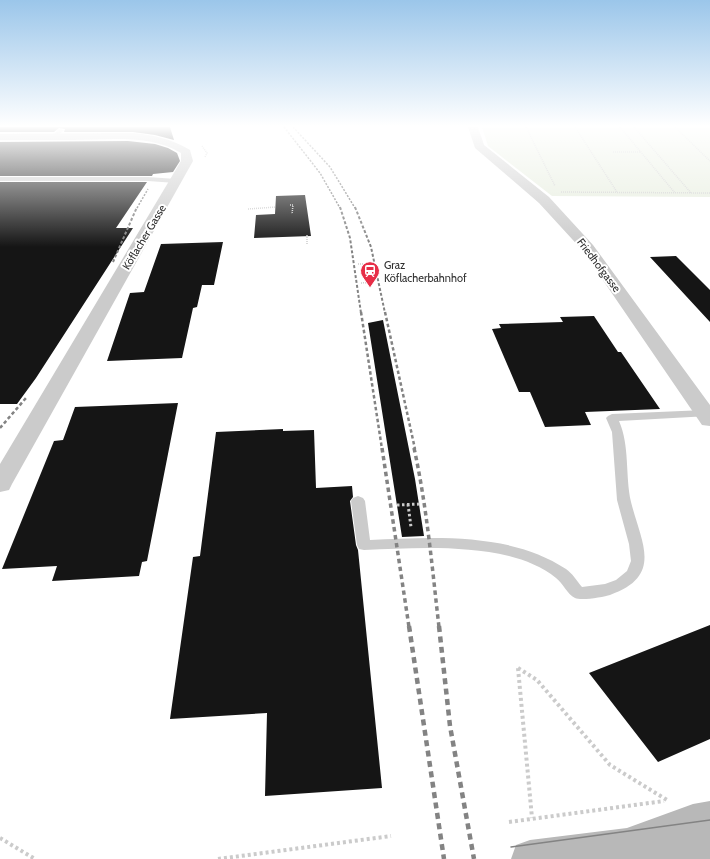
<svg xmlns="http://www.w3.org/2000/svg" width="710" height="859" viewBox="0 0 710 859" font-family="Cabin,sans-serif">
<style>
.green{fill:#e5ecdc}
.building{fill:#151515}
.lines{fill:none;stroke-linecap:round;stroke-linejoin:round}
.path-far2{stroke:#cbcbcb;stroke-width:1.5;stroke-dasharray:1 1;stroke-linecap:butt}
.path-far1{stroke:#cbcbcb;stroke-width:3;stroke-dasharray:2.5 2.5;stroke-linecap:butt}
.path{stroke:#cbcbcb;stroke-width:4;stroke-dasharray:3 3;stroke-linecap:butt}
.service{fill:#cbcbcb;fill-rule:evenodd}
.minor{fill:#cbcbcb;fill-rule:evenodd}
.tertiary{fill:#cbcbcb;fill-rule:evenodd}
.secondary{fill:#b8b8b8;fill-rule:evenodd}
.tram{stroke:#838383;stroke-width:1.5}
.rail-far4{stroke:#838383;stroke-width:1.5;stroke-dasharray:2 1.5;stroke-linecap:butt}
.rail-far3{stroke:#838383;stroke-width:2;stroke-dasharray:3 2;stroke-linecap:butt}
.rail-far2{stroke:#838383;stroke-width:2.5;stroke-dasharray:3.5 2.5;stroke-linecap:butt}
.rail-far1{stroke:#838383;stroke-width:3.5;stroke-dasharray:4.5 3.5;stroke-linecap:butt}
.rail{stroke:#838383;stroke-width:4.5;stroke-dasharray:6 4.5;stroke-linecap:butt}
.labels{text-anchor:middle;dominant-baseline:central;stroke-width:4;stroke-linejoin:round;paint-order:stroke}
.far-street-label{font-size:11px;fill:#2e2e2e;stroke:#fff}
.far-poi-label{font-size:11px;fill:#2e2e2e;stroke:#fff;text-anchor:start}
</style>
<rect width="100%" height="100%" fill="#fff"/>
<path class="green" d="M482,127H710V197L552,196L488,146Z"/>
<path class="building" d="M0,127H170L174,140L155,135L133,132H64L65,129L59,128L54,132H0Z
M128,141L155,144L168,148L177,153L180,161L173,172L153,174L152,176H0V142Z
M0,182H147L116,228H133L36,378L17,404H0Z
M305,195L311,236L254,238L256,215L275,214L276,196Z
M223,242L214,285H202L197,307L193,308L182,358L107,361L130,293L144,292L161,244Z
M676,256L710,290V322L650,257Z
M594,316L618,352H621L660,409L585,412L591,425L545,427L530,392H519L492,329L501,328L499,324L563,322L560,317Z
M383,320L415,479L424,536L402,537L368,323Z
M178,403L147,561L142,562L139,576L52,581L57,566L2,569L54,441L63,440L75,407Z
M283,429V431L314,430L316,488L352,486L353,497L350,501L356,545L358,550L382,788L265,796L267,713L170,719L193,557L200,556L216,432Z
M710,625V739L658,762L589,673Z"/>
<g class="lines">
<path class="path-far2" d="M526,127L555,186
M575,127L617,192
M620,127L675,193
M634,127L691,193
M675,127L710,161
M202,146L207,153L205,157
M613,152H641
M561,192L710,193
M290,205H293L292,214
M248,209L276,207
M307,235V245
M358,264H371
M366,271L368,283
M361,283L375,282"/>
<path class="path-far1" d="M408,504L411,527
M397,505L420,504"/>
<path class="path" d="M518,668L537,680L610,765L667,800
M518,668L532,818
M509,822L664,801
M0,838L35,859
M218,859L391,836"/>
<path class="service" d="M59,129L64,130L56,138H52V136Z
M0,177H148L176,179L179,181L176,183L148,181H0Z
M705,410L710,413L709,416L619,421C630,446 625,475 631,502C641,542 664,576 610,595C604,597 581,601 575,598C567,594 563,583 556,578C543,567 525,560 509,556C462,545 412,548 364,550L359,549L357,545L351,501L353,498L358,496L363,498L365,501L370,540C434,537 510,532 566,569C572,573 577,581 582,587L605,584L616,580L627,571L631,561L629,544L617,500L612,432L606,418L608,416L612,414Z"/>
<path class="minor" d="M468,127H478L484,145L549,197L593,245L710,405V426L702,425L583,251L539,203L475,148Z"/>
<path class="tertiary" d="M133,133C153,135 172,139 190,150L193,161L12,484L9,490L0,492V464L181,161V153C149,134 109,140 73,140C49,140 24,140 0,140V134Z"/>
<path class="secondary" d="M710,801V859H511L516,845L530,840L627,828L693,804Z"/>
<path class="tram" d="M511,847L710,820"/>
<path class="rail-far4" d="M284,127L320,173L340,208
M293,127L330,167L355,208
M137,208L148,189"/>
<path class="rail-far3" d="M340,207L350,238L361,313
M355,207L371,247L385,313
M113,262L137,207"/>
<path class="rail-far2" d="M361,312L382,449
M385,312L415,449
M0,428L26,398"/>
<path class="rail-far1" d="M382,448L409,627
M414,448C427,507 432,567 439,627"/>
<path class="rail" d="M409,626L444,859
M439,626L450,726L474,859"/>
</g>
<linearGradient id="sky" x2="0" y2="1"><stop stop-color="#9bc6ea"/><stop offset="0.51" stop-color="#fff"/><stop offset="1" stop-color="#fff" stop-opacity="0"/></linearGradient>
<rect width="710" height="247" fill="url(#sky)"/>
<defs>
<g id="station-pin" transform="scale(1)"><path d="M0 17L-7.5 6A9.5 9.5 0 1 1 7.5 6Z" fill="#e72e47" stroke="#fff"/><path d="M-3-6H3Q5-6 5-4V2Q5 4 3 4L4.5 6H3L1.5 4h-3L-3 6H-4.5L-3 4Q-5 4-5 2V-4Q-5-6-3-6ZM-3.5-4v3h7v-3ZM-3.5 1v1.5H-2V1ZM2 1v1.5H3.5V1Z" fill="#fff"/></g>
</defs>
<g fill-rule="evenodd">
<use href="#station-pin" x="370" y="271"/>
</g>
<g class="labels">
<g class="far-street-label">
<text transform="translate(144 237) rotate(-59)">Köflacher Gasse</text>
<text transform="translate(599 265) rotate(53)">Friedhofgasse</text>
</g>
<g class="far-poi-label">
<text x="384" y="265">Graz<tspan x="384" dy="13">Köflacherbahnhof</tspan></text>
</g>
</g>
</svg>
